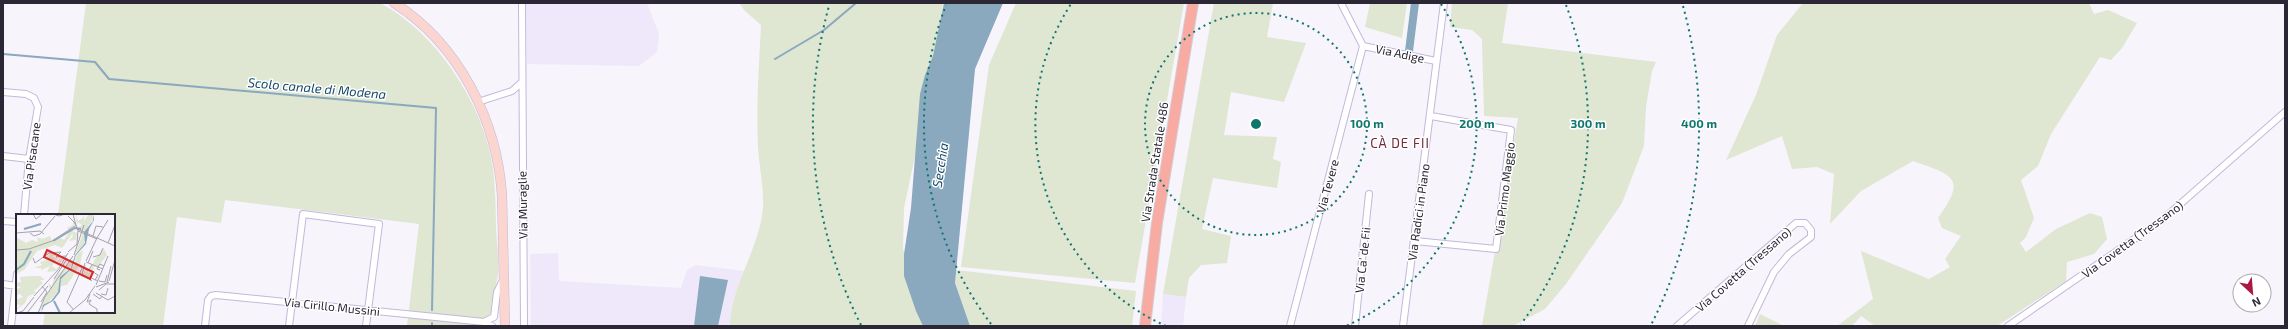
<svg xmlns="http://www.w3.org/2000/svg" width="2288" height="329" viewBox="0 0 2288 329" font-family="'Exo 2',sans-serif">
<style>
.built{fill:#eee8fa}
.green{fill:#dfe6d1}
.water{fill:#8aa8be}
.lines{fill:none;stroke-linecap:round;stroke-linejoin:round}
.stream{stroke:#8aa8be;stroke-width:2}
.canal{stroke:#8aa8be;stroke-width:8}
.street-casing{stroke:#c3b8db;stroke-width:8}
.secondary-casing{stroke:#c3b8db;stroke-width:10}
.primary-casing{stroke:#d1cfd3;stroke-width:12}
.street{stroke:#fff;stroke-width:6}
.secondary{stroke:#fbd5d0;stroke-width:9}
.primary{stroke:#f8aba2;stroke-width:10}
.ring{fill:none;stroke:#0f766e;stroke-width:2;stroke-dasharray:2 4}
.labels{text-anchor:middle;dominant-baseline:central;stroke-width:3;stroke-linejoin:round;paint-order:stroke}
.street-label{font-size:12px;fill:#2c2735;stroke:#fff}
.water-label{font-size:13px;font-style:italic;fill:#144968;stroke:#fff}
.neighbourhood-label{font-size:13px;letter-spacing:1px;fill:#712b38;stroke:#fff}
.inset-river{fill:none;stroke:#8aa8be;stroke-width:2}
.inset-road{fill:none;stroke:#a6a2ac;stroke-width:1}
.view{fill:#d62828;fill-opacity:0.15;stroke:#d62828;stroke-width:2}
.inset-edge{fill:none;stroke:#2c2735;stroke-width:2}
.centre{fill:#0f766e;stroke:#fff;stroke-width:2}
.ring-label{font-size:12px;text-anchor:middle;font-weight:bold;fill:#0f766e;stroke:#fff;stroke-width:3;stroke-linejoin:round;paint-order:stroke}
</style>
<rect width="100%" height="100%" fill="#f7f4fc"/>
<path class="built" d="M526,3H647L659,34L657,52L639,66L527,64Z
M558,253L559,281L681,288L687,270L696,265L745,271L730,326H531L530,254Z
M1163,294L1186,297L1183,326H1161Z"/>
<path class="green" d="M86,3H380C437,33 484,105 493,168C495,188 496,209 496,229C497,243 499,260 498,274C496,289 491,297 491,313L487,318L488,326H407L419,224L225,200L221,223L177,217L163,326H43L45,312H114V215H58Z
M739,3H943L938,48L904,208L903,248L909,276L929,326H730C731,285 760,248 763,207C764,187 759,166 758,146C756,106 759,66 761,25L745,11Z
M1016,3H1184L1135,283L961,267L989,65Z
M1214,3H1273L1267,37L1306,43L1284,102L1231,92L1224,135L1277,137L1273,159L1281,162L1277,188L1213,178L1202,229L1231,236L1227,263L1201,265L1189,278L1186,297L1163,294Z
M1370,3H1407L1402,38L1365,27Z
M1452,3H1508L1502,43L1656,62L1652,71L1646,107L1644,146L1622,203L1566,284L1545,309L1513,326H1482L1518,118L1484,116L1482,39L1472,30L1450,27Z
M1803,3H2089L2094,14L2108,10L2137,23L2122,48L2111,60L2100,57L2051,134L2038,166L2021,180L2034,218L2026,237L2020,243L2026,252L2056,229L2090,213L2102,217L2107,239L2094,254L2067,262L2066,281L1997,326H1875L1861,316L1852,326H1837L1873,299L1861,251L1929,279L1950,267L1945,259L1961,236L1942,228L1938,218C1968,177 1952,175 1913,161L1861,191L1830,224L1834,174L1817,167L1792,169L1782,136L1726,160L1756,95L1777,35Z
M956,270L1136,291L1132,326H970L955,283Z
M1760,314L1784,326H1755Z"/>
<path class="water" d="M944,3H1003L975,69L955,283L970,326H923L916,311L904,276V254L911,208L920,94L925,75L933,56Z
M700,276L728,280L718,326H694Z"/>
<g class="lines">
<path class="stream" d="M3,54L95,62L109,79L436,108L432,310
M775,59L824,30L856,3
M432,326V323"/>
<path class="canal" d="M1409,51L1415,3"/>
<g class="street-casing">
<path id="street" d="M522,3L524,326
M1341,3L1363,46
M1363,46L1436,61
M3,92L26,94L34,98L38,107L29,159L24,215
M478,102L512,91L521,83
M3,156L29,159
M3,221L17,222
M1415,241L1496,249L1511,130L1431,116
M3,284L16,286
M484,322L494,317L497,292L503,280
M11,326L17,274
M205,326L208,300L211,296L216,295L455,319L484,322L492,326
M289,326L303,214L379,224L366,326
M1290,326L1363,46
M1355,326L1369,194
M1403,326L1444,3
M1677,326L1796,223H1805L1811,230V237L1789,254L1774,272L1748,326
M2008,326L2162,220L2285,112"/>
</g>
<g class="secondary-casing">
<path id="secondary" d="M394,3C459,44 497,121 502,195L505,326"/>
</g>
<g class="primary-casing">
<path id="primary" d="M1145,326L1157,223L1193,3"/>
</g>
<use href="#street" class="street"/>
<use href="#secondary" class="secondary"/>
<use href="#primary" class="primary"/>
</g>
<g class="ring">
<circle cx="1256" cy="124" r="111"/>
<path d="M1166 326A221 221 0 0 1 1071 4M1441 4A221 221 0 0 1 1346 326"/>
<path d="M991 324A332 332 0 0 1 946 5M1566 5A332 332 0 0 1 1521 324"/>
<path d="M861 325A443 443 0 0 1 829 6M1683 6A443 443 0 0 1 1651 325"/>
</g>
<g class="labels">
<g class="street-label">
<text transform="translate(1400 53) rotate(12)">Via Adige</text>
<text transform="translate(31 156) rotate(-82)">Via Pisacane</text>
<text transform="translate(1154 162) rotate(-81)">Via Strada Statale 486</text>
<text transform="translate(1327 186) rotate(-75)">Via Tevere</text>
<text transform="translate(1504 189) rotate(-83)">Via Primo Maggio</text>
<text transform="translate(522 205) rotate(-91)">Via Muraglie</text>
<text transform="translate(1418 212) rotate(-82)">Via Radici in Piano</text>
<text transform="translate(2132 239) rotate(-36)">Via Covetta (Tressano)</text>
<text transform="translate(1362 260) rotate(-84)">Via Ca' de Fii</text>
<text transform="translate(1743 269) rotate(-41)">Via Covetta (Tressano)</text>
<text transform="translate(332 306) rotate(6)">Via Cirillo Mussini</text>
</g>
<g class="water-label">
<text transform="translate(317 88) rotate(5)">Scolo canale di Modena</text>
<text transform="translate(940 165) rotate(-81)">Secchia</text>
</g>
<g class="neighbourhood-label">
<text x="1400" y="143">CÀ DE FII</text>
</g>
</g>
<g transform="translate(16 214)">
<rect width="99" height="99" fill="#f7f4fc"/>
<path d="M60,0L62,7L67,4L68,0V7L73,0H77V5L68,18L70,23L68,30L59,40L67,19L62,14L66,11L62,8L61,11ZM57,3L58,12L55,16L61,19L60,26L53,27L57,22L56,20L46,34L39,31L21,37L8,56L0,60V23L10,29L16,26L22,28L21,23L26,25L34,22L36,27L44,24L48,26L54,17L51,14L57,11ZM88,35L91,41L86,47L89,49L86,47L82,53L79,52L72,65L66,61L69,50L70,52L68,56L73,59L79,45ZM67,36L64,51L51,71L45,72V65L58,52L61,40ZM43,38L42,41L36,42L41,45L36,52L40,55L44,49L41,47L47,44L40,57L31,58L34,52L25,56V54H18L26,51L24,48L31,46L34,40ZM57,45V50L44,63L42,78L22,99L34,75L32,69L36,72L38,65ZM15,62H24L29,66H24L27,69L18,77L20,79L12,82L9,89L0,96L4,91L0,90V86L7,83L4,80L0,81V76L5,73L0,72V69L5,68L4,63Z" fill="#dfe6d1"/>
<path d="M77,0L78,6L73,15L70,30L60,41L56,54L45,65L44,78L37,87L28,92L25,99L27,91L35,87L42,78L44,63L55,54L59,41L69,29L68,18L77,7Z" fill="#8aa8be"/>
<path class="inset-river" d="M8,15L25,10M37,27L59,14L65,15M0,56L8,50L15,37M38,87L44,99"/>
<path class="inset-road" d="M17,0L20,5L26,0M37,0L43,2L49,0M57,0L61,15L99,32M52,2L58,8L62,16M62,17L81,25M0,19L24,17L28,20M14,19L18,22L24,20L39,2M77,22L80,12L87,13M81,24L92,6M92,29L99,11M0,36L13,35L36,27L59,12M52,38L61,30L62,16M58,41L68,11M77,43L84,41L87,34M17,44L19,49L33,39L45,38L40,43L50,42M70,47L81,24M70,48L87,55M69,49L66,60L76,67M72,49L77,37M68,54L72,57L76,51M84,56L81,55L84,50L88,52M38,65L51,45L49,44M79,66L82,61L77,58L74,63L79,66H80L82,67M83,67L89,68L91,61M93,67L99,46M91,68L95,52M80,71L92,42M80,73L93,68M83,76L90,70H99M80,79L92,86L99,82M74,80L71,88L75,86L73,90L81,95V99M77,80L84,85L86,82M85,80L90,81L92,74M18,82L42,56L52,39M25,88L31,78L26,72M57,95L51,88L67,52M1,99L7,97L18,83M11,99L32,72M22,99L29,83L57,42M53,99L69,86L79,72"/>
<path class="view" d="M31,36L77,58L74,65L28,43Z"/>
<rect width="99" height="99" class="inset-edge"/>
</g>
<circle cx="1256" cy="124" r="6" class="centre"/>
<g class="ring-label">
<text x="1367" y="128">100 m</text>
<text x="1477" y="128">200 m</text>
<text x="1588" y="128">300 m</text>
<text x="1699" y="128">400 m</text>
</g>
<rect width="2288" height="329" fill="none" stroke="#2c2735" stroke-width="8"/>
<g transform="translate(2252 293) rotate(154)"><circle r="19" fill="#ffffff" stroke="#aba9ae"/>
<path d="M0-3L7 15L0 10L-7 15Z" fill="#ac1845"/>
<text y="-6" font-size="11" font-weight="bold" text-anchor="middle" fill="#2c2735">N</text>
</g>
</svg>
